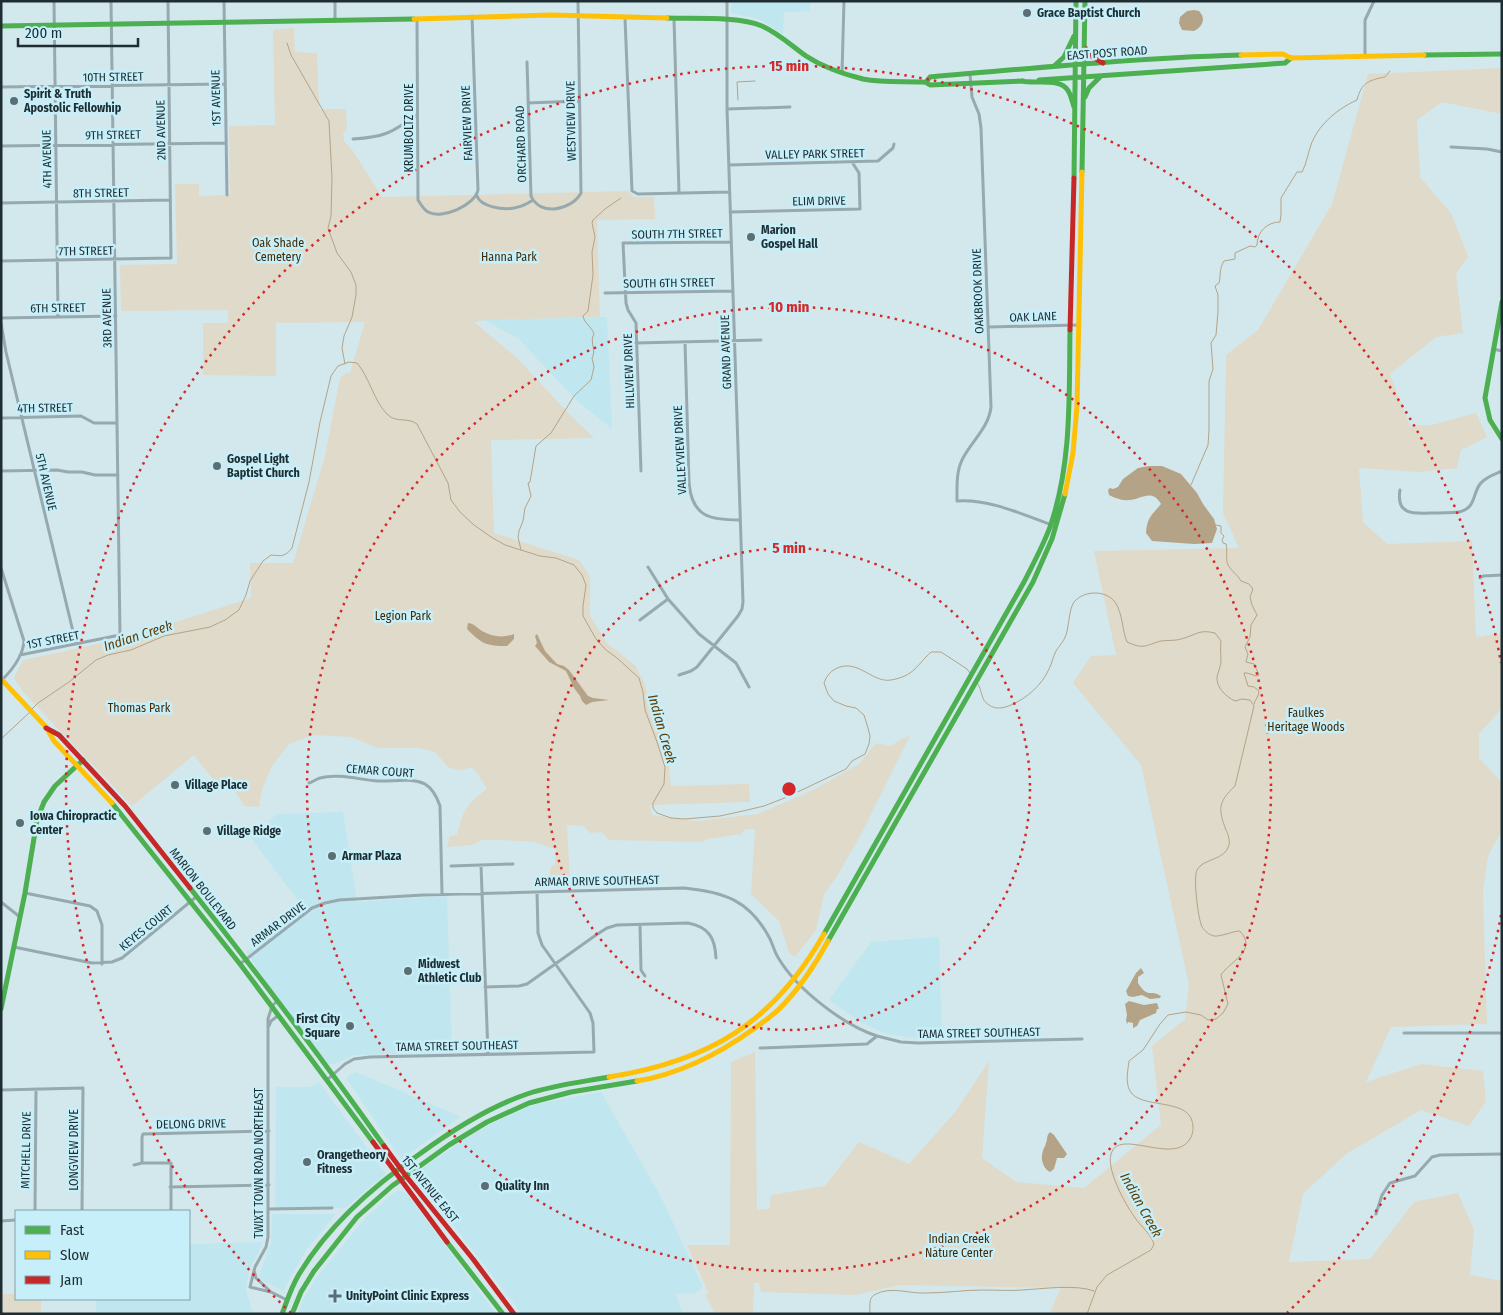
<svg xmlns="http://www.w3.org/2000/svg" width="1503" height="1315" viewBox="0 0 1503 1315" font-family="'Fira Sans Condensed',sans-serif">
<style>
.built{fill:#c0e6ef}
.green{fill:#e0daca}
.water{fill:#b4a387}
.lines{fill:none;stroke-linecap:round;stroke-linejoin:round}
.stream{stroke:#b4a387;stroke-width:1}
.street{stroke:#96a9ae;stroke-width:3}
.fast{stroke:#4caf50;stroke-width:5}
.slow{stroke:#ffc107;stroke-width:5}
.jam{stroke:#c62828;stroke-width:5}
.ring{fill:none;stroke:#d62828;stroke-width:2.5;stroke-dasharray:2.5 5}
.poi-dot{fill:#5c6e73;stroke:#c6eff9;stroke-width:2}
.labels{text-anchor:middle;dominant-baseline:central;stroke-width:5;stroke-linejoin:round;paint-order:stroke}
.poi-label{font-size:12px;font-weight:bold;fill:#1d2d31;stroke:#c6eff9;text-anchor:start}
.street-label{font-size:12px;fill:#1d2d31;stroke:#c6eff9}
.park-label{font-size:12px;fill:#422a05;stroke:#c6eff9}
.water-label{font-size:14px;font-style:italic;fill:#603d05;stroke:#c6eff9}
.centre{fill:#d62828;stroke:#c6eff9;stroke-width:2.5}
.ring-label{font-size:15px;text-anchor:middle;font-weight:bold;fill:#d62828;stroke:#c6eff9;stroke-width:5;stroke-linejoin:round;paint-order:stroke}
</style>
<rect width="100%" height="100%" fill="#d2e8ed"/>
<path class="built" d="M731,1H810V11L784,12L783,34L766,23L755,18L731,13Z
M607,317L612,429L576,400L518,338L484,320Z
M343,812L357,902L447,896L452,1052L354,1055L335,1064H328L270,987L246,952L305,910L250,837L277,814Z
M939,937L942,1039L916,1038L887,1034L862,1023L829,1000L871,942Z
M355,1072L363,1075L461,1117L401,1159L346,1078Z
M319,1082L386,1174L368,1188L346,1208L275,1209L276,1087H310Z
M601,1092L661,1197L702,1285L700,1290L694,1293L676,1294L683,1314H522L419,1181L418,1177L420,1170L466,1138L493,1123L528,1107L547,1102Z
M396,1191H402L407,1194L496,1314H298L303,1300L315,1280L337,1252L367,1216Z
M272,1214H336L306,1250L283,1291L258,1279L271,1242Z
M263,1242L249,1271L246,1290L253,1314H96V1299H189V1244Z"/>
<path class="green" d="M294,28L295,52L317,53L319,109H346L347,129L343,134L344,141L353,151L382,197L628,191L633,197H654L655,219L597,220L600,317L485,320L474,322L517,358L571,416L594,438L491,440L494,533L579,560L590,576V616L607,643L635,665L645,684L650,704L667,742L671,786L749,784L750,802L650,805L652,815L697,821L758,814L815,789L859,764L876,743L890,746L910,735L864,829L837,876L824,894L816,930L795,957L789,953L779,921L751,894L755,829H746L741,834L707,839L702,842L609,840L602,832L590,833L583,826L567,825L570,884L550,886V868L555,864L556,850L536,842L499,840H482L472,845L447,847L450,836L457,835C463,811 466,804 487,789L477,773L471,767L463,770L449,768L435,752L419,748H378L351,737L313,735L289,744L272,766L262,789L259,807L244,806L238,796L228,784L229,777L217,785L194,755L132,806L23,692L14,678L23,660L126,638L251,598L250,563H293L325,456L340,378L346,373H350L365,322L276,323V376L203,375V323H228V310L121,311L120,265L177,264L175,184H199V196L230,195L229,126L275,125L273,30Z
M1502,68V114L1442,102L1417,120L1420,177L1451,213L1468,256L1456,274L1463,333L1436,337L1390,374L1410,426L1432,425L1476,413L1487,437L1461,450L1457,468L1419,472L1359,468L1363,522L1387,544L1472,541L1476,637L1502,633V708L1479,734V758L1502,783V830L1488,856L1483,892L1487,1024L1391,1027L1366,1082L1421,1064L1483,1071L1486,1101L1469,1126L1421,1110L1346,1154L1303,1194L1289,1262L1370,1259L1414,1202L1458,1193L1474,1230L1470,1275L1502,1281V1314H1049L1061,1288L899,1285L856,1295L761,1292L759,1283H754L753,1314H715L705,1294H709L687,1245H730L731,1062L755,1052L757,1210L769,1209L771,1195L825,1186L859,1142L909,1164L956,1111L989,1061L982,1158L1016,1182L1084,1188L1161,1125L1152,1046L1185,1019L1189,985L1141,765L1073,683L1091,656L1116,655L1094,551L1239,548L1223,513L1226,355L1258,330L1332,204L1368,74Z
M1,1294H16V1299H41V1314H1Z"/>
<path class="water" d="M1194,10L1199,11L1202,15C1205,22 1200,28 1194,31L1182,30L1179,23L1180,17L1187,11Z
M1149,466H1162L1181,474L1197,493L1203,504L1214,519L1217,529L1212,543L1194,544L1152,541L1146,533C1147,517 1152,515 1161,504C1152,488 1142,499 1129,500C1122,501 1115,498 1109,495L1108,490L1110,488L1113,489L1118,487L1123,479L1138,468Z
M468,623C475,624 476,627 482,631C492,637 504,638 514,634V639L507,646C486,646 482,644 467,629Z
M537,634L545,651L557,664L564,666L569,670L588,696L593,698L609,700L592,702L586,705L582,701L580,696L574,688L566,671L549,662L535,646L537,643L535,636Z
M1141,968L1144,973L1138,977V983C1148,999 1150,989 1161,996L1160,998L1150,999L1142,995L1133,997L1128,996L1126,991L1136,973Z
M1129,1001L1144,1005L1157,1003L1159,1009H1157L1156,1013L1140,1020L1137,1026L1133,1028V1023L1128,1022L1127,1024L1126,1020L1127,1015L1125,1004Z
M1050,1132L1054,1135L1067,1154L1064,1158H1057L1054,1169L1050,1172C1043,1169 1040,1158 1043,1151C1043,1148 1046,1146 1046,1143C1048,1138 1046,1136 1050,1132Z"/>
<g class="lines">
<path class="stream" d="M287,43L291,55L329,121L332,178L331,216L328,228L337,253L351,272L356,285V295L352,317L344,336L342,348L345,364
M738,100L737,82L755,81
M1191,485L1208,445L1209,430V381L1213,369L1211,343L1216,335L1218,312V295L1215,286L1219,283C1221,275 1219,269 1224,261L1235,259V253L1250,246L1255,247L1257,245C1257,232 1267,222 1280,222L1281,214V198L1297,172H1302C1307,163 1308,152 1312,142C1320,123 1339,108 1357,100C1361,83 1369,80 1385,77L1390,71
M1216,525L1221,526V533L1224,536L1222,540L1223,543L1226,544C1228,551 1225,558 1228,565C1231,571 1238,575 1241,581L1249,584L1253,589L1250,597L1252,605L1257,615L1251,625L1250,637L1245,647L1248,654L1246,662L1254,664L1259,675L1256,676L1247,673H1244L1248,686L1254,687L1259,691C1259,697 1255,699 1254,704
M521,550L518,537L519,531L523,521L525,508L531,496L528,483L530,482L536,446L551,433L574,396L591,380L594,367L592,358C597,350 589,342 594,334C592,327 584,323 583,316L588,311L593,275L592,252L595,237L592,223L593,220L605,209L621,198
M977,683C983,690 980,700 989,705C996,710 1004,708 1011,705C1027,698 1042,685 1049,669C1052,663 1053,657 1056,651C1059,646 1064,641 1066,635C1069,626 1069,609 1074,602C1084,590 1106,590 1115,602C1123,614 1122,630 1127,642C1144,650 1146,645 1161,641C1168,640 1175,641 1181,639C1197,635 1198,629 1215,633L1221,641C1220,648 1221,654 1221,661C1221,666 1218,672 1217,677C1216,687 1226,697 1235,701L1242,699L1250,700L1254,706L1235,786C1218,802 1218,809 1226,830C1228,834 1230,840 1229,845C1225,861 1203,858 1197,870C1193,878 1198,918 1202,927C1205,931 1209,935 1214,936C1220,937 1233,931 1240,931C1258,951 1230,961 1221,975L1228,1004L1223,1013L1216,1019L1208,1020L1201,1015L1186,1012L1168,1015L1160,1024L1143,1050L1129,1061C1128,1070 1125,1082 1130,1091C1140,1109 1186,1098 1192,1121C1194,1128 1193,1134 1190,1139C1174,1166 1118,1127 1111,1154C1106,1171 1128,1210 1139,1223C1145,1230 1151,1235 1154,1244L1151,1250L1107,1275L1097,1287L1087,1314
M32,709L38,703L69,682L96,660L108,655L131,650L164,636L210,627L225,620L239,610L246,595L250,581L263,561L271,555C281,556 285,557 292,548L309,482L320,422L331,376L338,366L349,362L357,363C370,378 374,402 388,415C396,423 408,417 417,424L448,483L451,500L460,512L474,525L491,537L505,545L540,556L556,558L574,565L582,575L586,585L583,606V616L596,639L606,650L617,658L639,678L643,692L645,710L657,742L665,767L664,784L653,803V808L657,813L671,818L685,819L720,816L743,811L764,806L787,797L846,769L852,761L865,754L869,744L870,736L868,728L864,715L856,708L846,706L834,701L828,694L824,683C827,675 831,670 840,667C860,661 873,683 891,680C914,676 916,666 931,652H941L967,669L970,673
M1,739L30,712
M870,1314C870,1306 868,1297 876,1294C891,1286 910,1294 926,1293C945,1293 964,1290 983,1290C996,1290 1009,1291 1022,1290C1041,1289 1077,1284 1094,1291"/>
<path class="street" d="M54,1L58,317
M224,1L227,195
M335,1V21
M625,18L632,191L638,194L729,192
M417,19L418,200C421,205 424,210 428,212C442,220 475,205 478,190L472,16
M674,19L679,193
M1365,56V20L1374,1
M527,62L531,196C540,217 572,210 581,193L578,1
M842,73L844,1
M970,74L972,97L979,114L981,128L991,407C989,427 972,441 963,458C956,471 957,486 957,501C990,499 1021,514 1052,525
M1,87L225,84
M528,103L579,101
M727,109L790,107
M353,139C385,137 391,133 417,115
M1,146L226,143
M1451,147L1487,149L1502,152
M729,165L878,161L893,148L894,144
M477,196C481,207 503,210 514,208C520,207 527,204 533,200
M1,203L170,200
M730,212L860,209L859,173L852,162
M1,261L171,258L168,1
M605,293L733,291
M1,318L116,316
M1,323L6,352L76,644
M989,327L1078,325
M685,342L689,483C692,517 710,520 740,520
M636,343L761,340
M1493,349L1502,351
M1,418L81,416L94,423H117
M1,471L57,470L68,472H82L95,475H118
M641,471L636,323L628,310L626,303L623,243L731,242
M1400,490C1396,514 1412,514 1430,513C1440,513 1449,513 1459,512C1476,508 1472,495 1480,484C1485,477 1495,474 1502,471
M648,567L668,599L699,634L736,663L749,687
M1,568L24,641C23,656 12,670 2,680
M1480,578L1483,576L1502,575
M640,620L668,599
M20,655L120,635L111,1
M679,675L691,671L697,667L738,616L742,609L743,602L727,109V1
M309,783C313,782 316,779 320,778C337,773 361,780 378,781C393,782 410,777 425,784C433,789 437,797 440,806L442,894
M481,865L488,1054
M451,866L513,864
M25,893L90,906L97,911L102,925V964
M1,902L20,917
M640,925L641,970L645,976
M14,947L92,963L112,962L122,958L196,897
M240,964L312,908L325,903L339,900L423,895L684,888C724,892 749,900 769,937C773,944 774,952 779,959C797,989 843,1025 877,1036
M485,987L519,986L527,984L596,935L607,928L617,925L688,923C709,927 715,938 716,958
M277,1001L272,1006L268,1019V1237L266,1247L255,1267L250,1287L271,1292L287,1300
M269,1026L271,1021L279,1015
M1404,1033H1502
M760,1048L867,1044L877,1036L901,1042L918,1043L1082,1039
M328,1079L345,1064L354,1059L370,1057L594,1052L593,1023L590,1013L542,945L538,933L537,892
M1,1090L83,1088L82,1211
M142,1163V1137L143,1134L269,1131
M134,1165L142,1163H171V1211
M170,1187L269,1185
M269,1209L332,1208
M35,1211L36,1089
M1376,1214L1382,1195L1390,1183L1415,1176L1432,1157L1440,1155L1502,1154
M1,1221L16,1220
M254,1270L256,1278L271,1292"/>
<path class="fast" d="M667,18C694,19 738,16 762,26C778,33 792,46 806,56C823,67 843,74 863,79C884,83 902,81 923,82C927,82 927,83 930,85L1023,81
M1,26L414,19
M1424,55L1502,54
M1054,66L1064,57L1074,36
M1039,80L1285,63L1291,58
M1022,81C1035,84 1056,78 1066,88C1071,93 1072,101 1074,107
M926,82L930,77C1033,68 1137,58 1241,55
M1085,97L1089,88L1101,76
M1082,172L1085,1
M1074,178L1076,1
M1502,302L1485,398L1490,420L1502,439
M112,803L240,964L373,1142
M190,888C257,973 322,1058 384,1146
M824,934L1024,582C1033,564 1043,546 1050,527C1072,464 1069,395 1070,330
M828,941L1033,582L1052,539L1065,494
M1,1009L25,893L37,820L44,802L55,786L83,760
M447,1242L503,1314
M282,1314C287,1301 291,1288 298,1276C328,1225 373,1186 421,1153C454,1129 489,1107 527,1094C554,1085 582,1082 609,1077
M292,1314L301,1292L314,1271L357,1217L392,1186L449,1145L487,1122L529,1103L571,1092L637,1081"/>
<path class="slow" d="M414,19L551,15L667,18
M1241,55L1283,54L1291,58L1424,55
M1065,494L1073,453L1077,406L1082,172
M1,679L46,727L54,741L112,803
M609,1077C710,1061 773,1023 824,934
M637,1081C680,1074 719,1054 755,1028C765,1021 776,1013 784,1004C802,985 816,963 828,941"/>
<path class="jam" d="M1086,49L1090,55L1103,63
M1070,330L1074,178
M46,728L59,735L125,806L190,888
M373,1142L447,1242
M384,1146L406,1176L473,1259L514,1314"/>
</g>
<g class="ring">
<circle cx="789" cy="789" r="241"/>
<circle cx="789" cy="789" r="482"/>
<path d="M1501 915A723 723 0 0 1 1287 1313M291 1313A723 723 0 1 1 1501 663"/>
</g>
<g class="poi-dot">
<circle cx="1027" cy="13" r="5"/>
<circle cx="14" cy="101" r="5"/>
<circle cx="751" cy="237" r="5"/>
<circle cx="217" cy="466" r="5"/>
<circle cx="175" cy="785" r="5"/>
<circle cx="20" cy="823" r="5"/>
<circle cx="207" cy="831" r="5"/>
<circle cx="332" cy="856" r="5"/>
<circle cx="408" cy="971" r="5"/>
<circle cx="350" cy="1026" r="5"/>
<circle cx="307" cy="1162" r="5"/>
<circle cx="485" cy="1186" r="5"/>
<path d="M332.5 1288.5h5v5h5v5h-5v5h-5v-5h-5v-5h5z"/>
</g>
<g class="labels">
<g class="poi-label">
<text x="1037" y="13">Grace Baptist Church</text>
<text x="24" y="94">Spirit &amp; Truth<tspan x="24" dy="14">Apostolic Fellowhip</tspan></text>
<text x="761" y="230">Marion<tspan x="761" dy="14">Gospel Hall</tspan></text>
<text x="227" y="459">Gospel Light<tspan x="227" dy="14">Baptist Church</tspan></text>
<text x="185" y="785">Village Place</text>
<text x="30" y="816">Iowa Chiropractic<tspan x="30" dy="14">Center</tspan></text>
<text x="217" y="831">Village Ridge</text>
<text x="342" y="856">Armar Plaza</text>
<text x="418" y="964">Midwest<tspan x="418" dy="14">Athletic Club</tspan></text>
<text x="340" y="1019" text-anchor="end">First City<tspan x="340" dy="14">Square</tspan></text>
<text x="317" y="1155">Orangetheory<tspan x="317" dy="14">Fitness</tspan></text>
<text x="495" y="1186">Quality Inn</text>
<text x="346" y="1296">UnityPoint Clinic Express</text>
</g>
<g class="street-label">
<text transform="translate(1107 53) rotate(-4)">EAST POST ROAD</text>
<text transform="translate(113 77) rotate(-1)">10TH STREET</text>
<text transform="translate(216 98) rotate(-91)">1ST AVENUE</text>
<text transform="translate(571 121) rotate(-91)">WESTVIEW DRIVE</text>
<text transform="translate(467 123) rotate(-92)">FAIRVIEW DRIVE</text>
<text transform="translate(409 128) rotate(-90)">KRUMBOLTZ DRIVE</text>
<text transform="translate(161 130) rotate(-91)">2ND AVENUE</text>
<text transform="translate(113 135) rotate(-1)">9TH STREET</text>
<text transform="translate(521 144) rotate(-92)">ORCHARD ROAD</text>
<text transform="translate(815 154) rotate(-1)">VALLEY PARK STREET</text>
<text transform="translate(47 159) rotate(-91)">4TH AVENUE</text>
<text transform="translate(101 193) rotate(-1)">8TH STREET</text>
<text transform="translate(819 201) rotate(-1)">ELIM DRIVE</text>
<text transform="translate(677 234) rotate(-1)">SOUTH 7TH STREET</text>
<text transform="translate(86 251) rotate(-1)">7TH STREET</text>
<text transform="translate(669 283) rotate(-1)">SOUTH 6TH STREET</text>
<text transform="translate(978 291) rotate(-92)">OAKBROOK DRIVE</text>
<text transform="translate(58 308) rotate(-1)">6TH STREET</text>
<text transform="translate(1033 317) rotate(-2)">OAK LANE</text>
<text transform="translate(107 318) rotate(-91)">3RD AVENUE</text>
<text transform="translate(726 352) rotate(-92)">GRAND AVENUE</text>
<text transform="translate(629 371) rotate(-92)">HILLVIEW DRIVE</text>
<text transform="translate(45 408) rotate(-1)">4TH STREET</text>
<text transform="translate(680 450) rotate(-93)">VALLEYVIEW DRIVE</text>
<text transform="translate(46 482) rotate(77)">5TH AVENUE</text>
<text transform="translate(53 640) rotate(-11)">1ST STREET</text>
<text transform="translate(380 771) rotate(4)">CEMAR COURT</text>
<text transform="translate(597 881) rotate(-1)">ARMAR DRIVE SOUTHEAST</text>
<text transform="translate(203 889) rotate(52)">MARION BOULEVARD</text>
<text transform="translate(278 924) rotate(-37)">ARMAR DRIVE</text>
<text transform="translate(146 928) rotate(-39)">KEYES COURT</text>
<text transform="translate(979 1033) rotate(-1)">TAMA STREET SOUTHEAST</text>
<text transform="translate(457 1046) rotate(-1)">TAMA STREET SOUTHEAST</text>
<text transform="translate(191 1124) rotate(-1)">DELONG DRIVE</text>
<text transform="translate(26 1150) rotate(-89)">MITCHELL DRIVE</text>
<text transform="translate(74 1150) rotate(-90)">LONGVIEW DRIVE</text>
<text transform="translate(259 1163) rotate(-90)">TWIXT TOWN ROAD NORTHEAST</text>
<text transform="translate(430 1189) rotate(51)">1ST AVENUE EAST</text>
</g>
<g class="park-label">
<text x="278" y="243">Oak Shade<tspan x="278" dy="14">Cemetery</tspan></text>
<text x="509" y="257">Hanna Park</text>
<text x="403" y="616">Legion Park</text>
<text x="139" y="708">Thomas Park</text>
<text x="1306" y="713">Faulkes<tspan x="1306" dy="14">Heritage Woods</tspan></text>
<text x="959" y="1239">Indian Creek<tspan x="959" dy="14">Nature Center</tspan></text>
</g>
<g class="water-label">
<text transform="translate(138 636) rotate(-18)">Indian Creek</text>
<text transform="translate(662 729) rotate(74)">Indian Creek</text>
<text transform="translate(1141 1205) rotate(61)">Indian Creek</text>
</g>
</g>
<circle cx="789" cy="789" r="8" class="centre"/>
<g class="ring-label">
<text x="789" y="71">15 min</text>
<text x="789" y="312">10 min</text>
<text x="789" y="553">5 min</text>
</g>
<rect width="1503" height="1315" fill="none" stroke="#1d2d31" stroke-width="5"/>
<rect x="15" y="1210" width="175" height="90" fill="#c6eff9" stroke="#82a1a9"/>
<rect x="25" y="1226" width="25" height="8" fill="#4caf50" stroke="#82a1a9"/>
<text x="60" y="1235" font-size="15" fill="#1d2d31">Fast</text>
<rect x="25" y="1251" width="25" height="8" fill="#ffc107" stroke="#82a1a9"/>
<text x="60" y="1260" font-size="15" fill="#1d2d31">Slow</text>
<rect x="25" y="1276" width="25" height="8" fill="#c62828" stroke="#82a1a9"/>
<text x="60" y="1285" font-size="15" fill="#1d2d31">Jam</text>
<path d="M18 38v8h120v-8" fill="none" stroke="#1d2d31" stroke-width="2.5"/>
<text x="25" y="38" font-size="15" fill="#1d2d31" stroke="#c6eff9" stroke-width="4" paint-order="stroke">200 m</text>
</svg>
